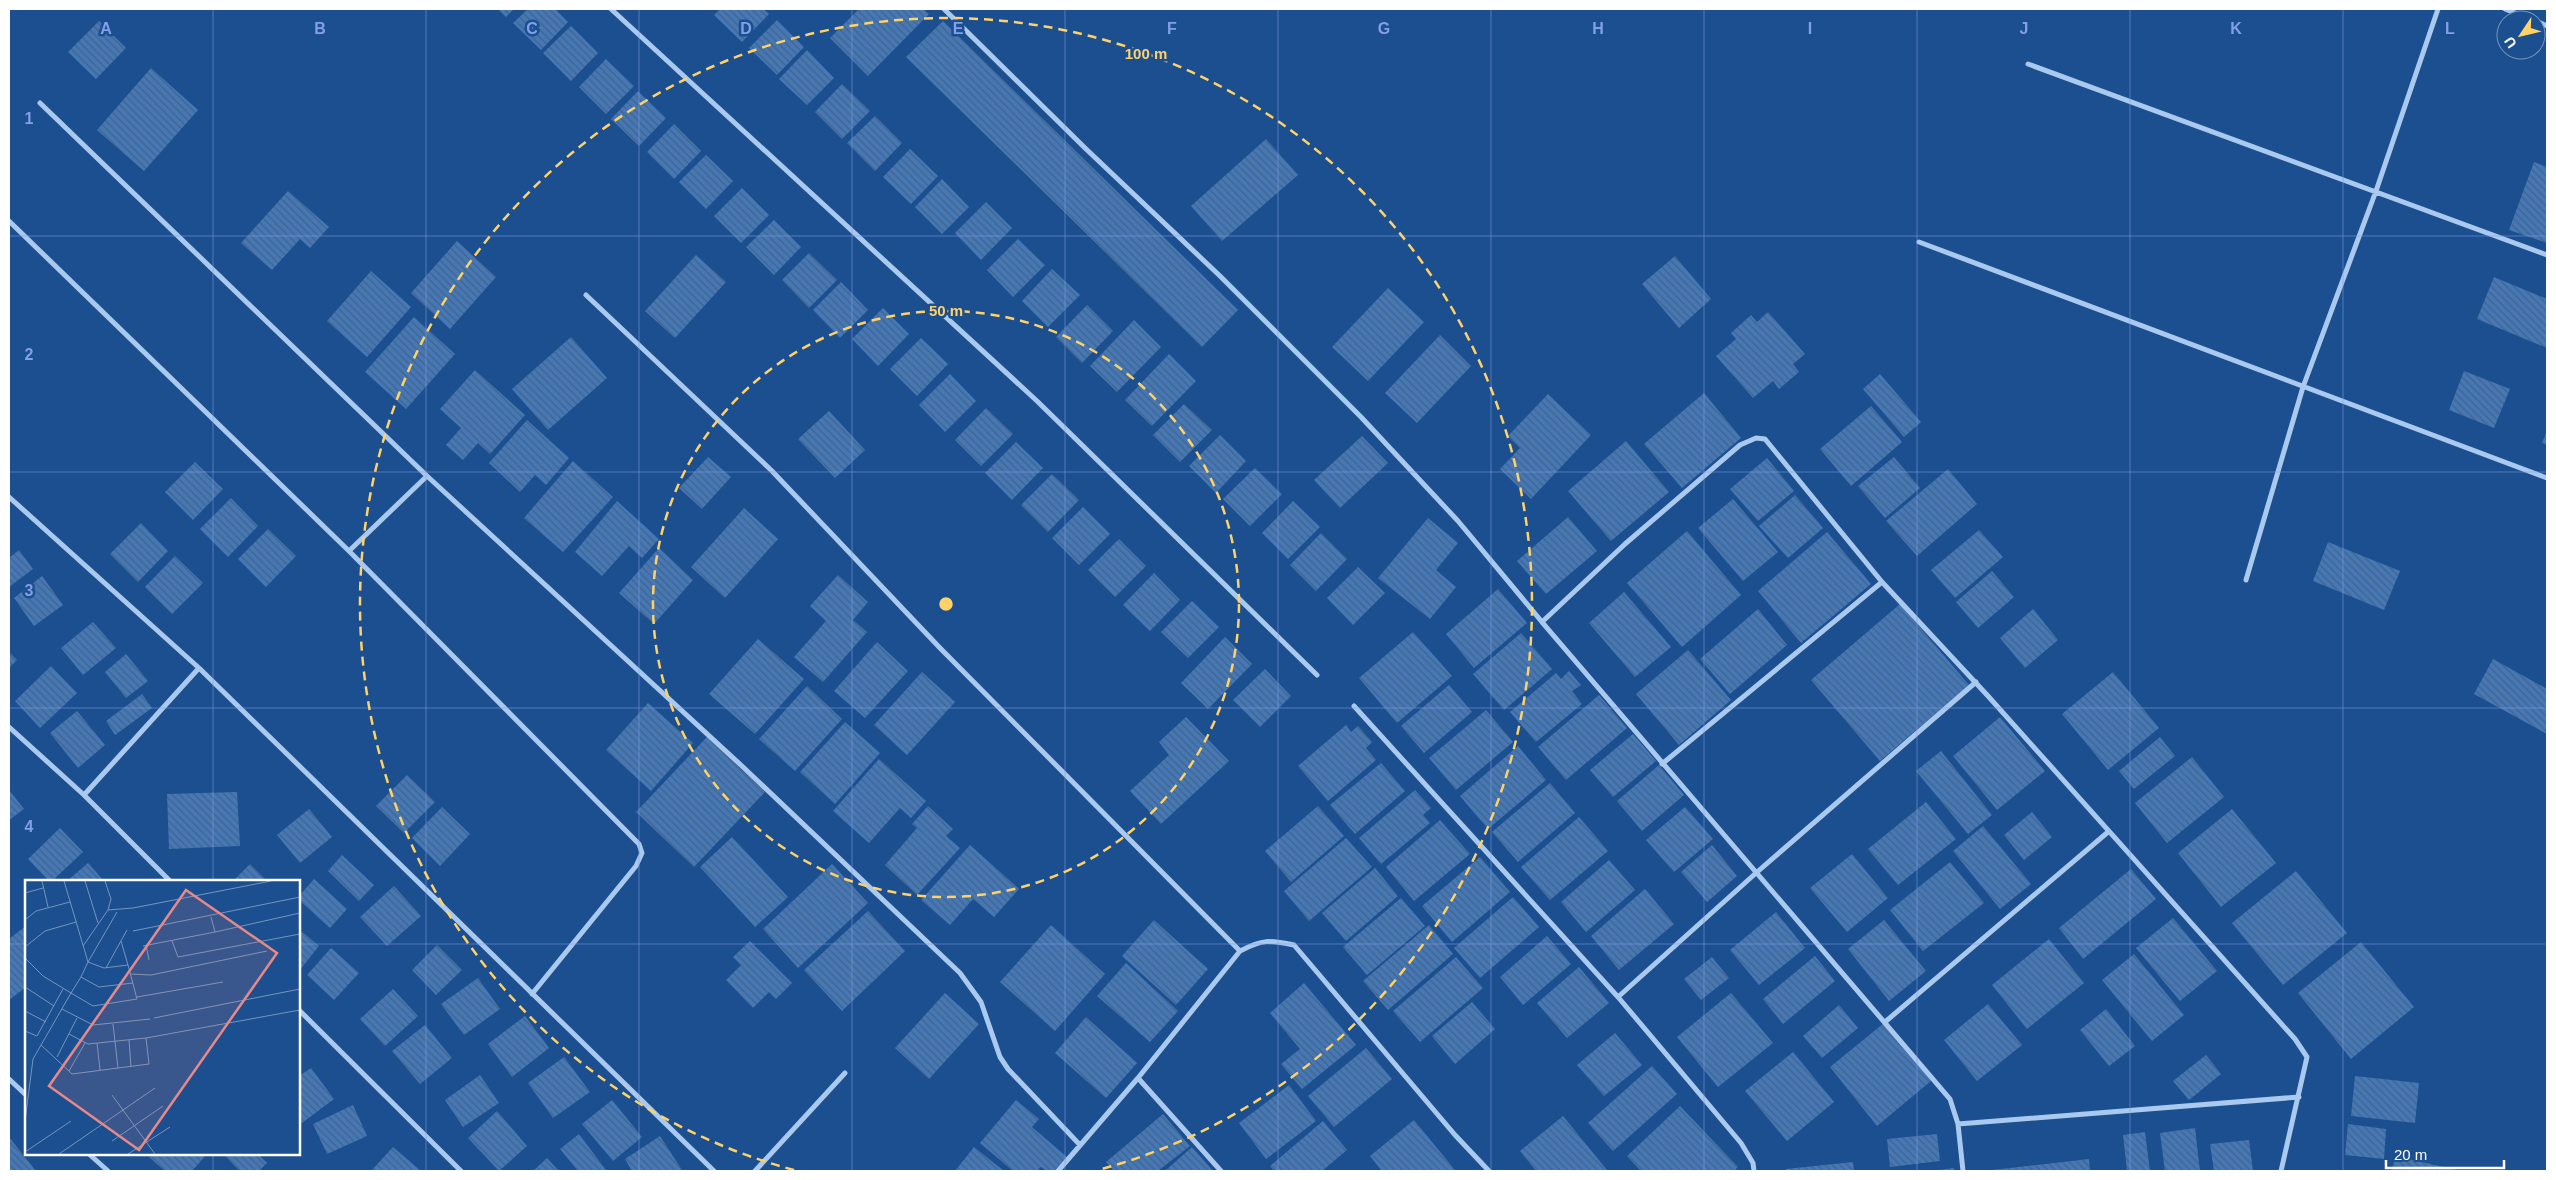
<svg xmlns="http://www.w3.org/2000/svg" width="2556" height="1180" viewBox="0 0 2556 1180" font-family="Arial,sans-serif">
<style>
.building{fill:url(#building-back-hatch)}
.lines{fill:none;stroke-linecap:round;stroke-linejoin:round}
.street{stroke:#a9c9ee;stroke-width:5}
.grid{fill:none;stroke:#839eea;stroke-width:1;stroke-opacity:0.55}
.ring{fill:none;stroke:#ffd166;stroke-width:2.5;stroke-dasharray:9 6}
.inset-road{fill:none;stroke:#7695bc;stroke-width:1}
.view{fill:#e88989;fill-opacity:0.15;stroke:#e88989;stroke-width:2.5}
.inset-edge{fill:none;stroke:#fff;stroke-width:2.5}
.grid-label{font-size:16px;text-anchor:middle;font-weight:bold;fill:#839eea;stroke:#1b4f8f;stroke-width:5;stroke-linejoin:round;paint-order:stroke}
.centre{fill:#ffd166;stroke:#1b4f8f;stroke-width:2.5}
.ring-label{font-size:15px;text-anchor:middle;font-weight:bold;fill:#ffd166;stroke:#1b4f8f;stroke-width:5;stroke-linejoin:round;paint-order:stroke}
</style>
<defs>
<pattern id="building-back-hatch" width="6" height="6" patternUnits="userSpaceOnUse" patternTransform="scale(1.25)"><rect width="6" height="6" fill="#4478b7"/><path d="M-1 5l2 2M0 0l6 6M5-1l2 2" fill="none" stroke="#486282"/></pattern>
</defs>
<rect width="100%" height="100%" fill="#1b4f8f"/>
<path class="building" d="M498,9H514L506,17Z
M528,9H555L568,22L541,50L513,23Z
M720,9H763L769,14L742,42L714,15Z
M859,9H923L929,14L868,76L830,38Z
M777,20L804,47L777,75L749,48Z
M99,21L126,48L96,79L68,52Z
M943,21L1238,310L1202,347L906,57Z
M571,26L598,53L571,81L543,53Z
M807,50L834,78L807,105L779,79Z
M606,59L634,86L606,114L579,87Z
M151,68L198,110L144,171L97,130Z
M842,84L870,111L842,139L815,112Z
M638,91L666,118L639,146L611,119Z
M875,116L902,143L875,171L847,143Z
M674,124L701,151L674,179L647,152Z
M1266,139L1298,175L1222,241L1191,206Z
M910,149L938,176L911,204L883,177Z
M706,155L733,181L706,209L679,182Z
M2534,162L2547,167V243L2509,230Z
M942,179L969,207L942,234L915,207Z
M742,188L769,215L741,243L714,216Z
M288,191L329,227L310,248L300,239L272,270L241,243Z
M986,202L1012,228L981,260L955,233Z
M774,220L801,247L774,275L746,247Z
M1018,239L1045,265L1013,297L987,270Z
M457,241L496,277L450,329L411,293Z
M809,253L837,280L809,308L782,280Z
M696,255L726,282L675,338L645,311Z
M1675,256L1711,299L1679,328L1642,284Z
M1052,269L1080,295L1048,327L1022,301Z
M371,271L411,307L367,357L327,321Z
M2494,277L2547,299V348L2477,319Z
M841,282L868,310L840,338L813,310Z
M1388,288L1424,322L1368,381L1332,347Z
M1087,305L1113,331L1082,363L1056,337Z
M883,308L909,334L878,366L852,339Z
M1768,312L1805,354L1793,364L1799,372L1779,389L1773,381L1753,398L1716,356L1736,339L1731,333L1751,315L1757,322Z
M414,317L455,354L406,409L365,372Z
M1134,320L1161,347L1117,392L1090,366Z
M1440,335L1471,366L1417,423L1385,393Z
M571,337L607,378L548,430L512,389Z
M921,338L948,364L917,396L890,369Z
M1169,354L1196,381L1152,426L1125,400Z
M475,370L525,415L490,454L478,443L463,460L446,445L461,428L440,409Z
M2464,371L2510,389L2494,428L2449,410Z
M950,374L976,401L945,432L919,405Z
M1880,374L1921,422L1904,437L1863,389Z
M1704,393L1741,438L1682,488L1644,444Z
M1548,394L1591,435L1531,499L1500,469L1520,448L1508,436Z
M1184,404L1212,430L1180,462L1153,435Z
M1871,406L1902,442L1851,486L1820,449Z
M986,408L1013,434L981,466L955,440Z
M829,411L865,450L835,478L798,439Z
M527,420L569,458L546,485L535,475L520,492L489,463Z
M2547,431V445L2542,443Z
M1220,435L1246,461L1216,493L1189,466Z
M1362,436L1388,463L1340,508L1314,480Z
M1626,441L1669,492L1611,541L1568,491Z
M1016,442L1043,468L1012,500L985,473Z
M708,457L731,477L702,509L679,488Z
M1894,457L1920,488L1885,518L1858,486Z
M1767,458L1794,491L1758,521L1730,489Z
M573,461L613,497L563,552L524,518Z
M195,462L223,489L193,520L165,492Z
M1255,468L1282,494L1250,526L1223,499Z
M1948,469L1977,504L1917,556L1886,521Z
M1052,474L1079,500L1048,532L1021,505Z
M1795,495L1823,528L1788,558L1759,526Z
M231,498L258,526L228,557L200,529Z
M1733,499L1778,552L1743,581L1698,528Z
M617,501L659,539L642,558L629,546L602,576L575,552Z
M1293,501L1320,527L1288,559L1262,533Z
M1083,507L1110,534L1079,565L1052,538Z
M744,508L778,539L725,598L691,567Z
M1568,517L1597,551L1546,594L1517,561Z
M1428,518L1458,543L1436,570L1456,587L1430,619L1378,578Z
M141,523L168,551L138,582L110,554Z
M268,529L296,556L266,587L238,559Z
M1979,530L2003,557L1955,598L1931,570Z
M1687,531L1741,595L1682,647L1627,583Z
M1827,532L1871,584L1801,643L1758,591Z
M1321,533L1347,559L1316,591L1290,565Z
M1119,539L1146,566L1115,597L1088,570Z
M2328,542L2400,571L2384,610L2313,581Z
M659,548L693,580L654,624L619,593Z
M19,550L33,569L9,587V558Z
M175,556L203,583L172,614L145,587Z
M1358,567L1385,593L1353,625L1327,598Z
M1992,571L2014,597L1978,628L1956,602Z
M1154,573L1180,600L1150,631L1123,605Z
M838,575L868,602L853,620L867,632L823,682L794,657L826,621L810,606Z
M42,576L63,605L34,626L14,598Z
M1498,589L1527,623L1474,668L1446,634Z
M1624,592L1671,647L1635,677L1589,623Z
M1192,601L1219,627L1188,658L1161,632Z
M1900,604L1969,685L1880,761L1811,680Z
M1758,609L1787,645L1730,694L1700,659Z
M2033,609L2058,640L2025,668L2000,638Z
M93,622L116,648L83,675L61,648Z
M1413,632L1452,676L1397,723L1359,678Z
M1521,633L1552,669L1504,710L1473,674Z
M1225,637L1252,664L1208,709L1181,683Z
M758,639L804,679L755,734L709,694Z
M877,642L908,671L865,718L834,691Z
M1688,650L1731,700L1679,745L1636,694Z
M9,652L17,660L9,668Z
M126,654L148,681L126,698L105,672Z
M2493,659L2547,689V734L2474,694Z
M51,666L77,693L40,728L15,701Z
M1265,669L1291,696L1260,727L1233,700Z
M1569,671L1581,685L1572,691L1582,704L1536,742L1510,712L1556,673L1561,679Z
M922,672L955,702L907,755L874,725Z
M2113,672L2159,728L2108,770L2062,714Z
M1449,685L1472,712L1424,753L1401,726Z
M807,686L842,719L795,771L759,739Z
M142,694L152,708L115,735L106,721Z
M1599,695L1627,728L1566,780L1538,747Z
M648,703L693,743L651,791L606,750Z
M1486,710L1513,742L1456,790L1429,758Z
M77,711L105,745L78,768L50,733Z
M1186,717L1229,761L1161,824L1130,791L1169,755L1159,742Z
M2000,717L2045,771L1997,810L1953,756Z
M845,722L880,753L835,804L800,772Z
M1346,725L1351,732L1358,726L1372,742L1366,748L1376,760L1328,801L1298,766Z
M1633,734L1656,761L1613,797L1590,770Z
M707,737L765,792L694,867L636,812Z
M2160,737L2175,756L2134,789L2119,771Z
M1518,746L1546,780L1488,829L1460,796Z
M1941,751L1992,815L1968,834L1916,771Z
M2192,757L2224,797L2167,843L2135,803Z
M879,759L926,801L911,818L900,808L869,843L833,811Z
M1381,763L1405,791L1355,834L1330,805Z
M1659,765L1684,795L1642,831L1617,801Z
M407,775L435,802L404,833L376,806Z
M1550,783L1575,813L1518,862L1492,832Z
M9,790L24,809L9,820Z
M1415,790L1431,808L1423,815L1430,823L1381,864L1359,838Z
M237,792L240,846L169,849L167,794Z
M1926,802L1956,839L1898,885L1868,849Z
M928,806L953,829L946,836L960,848L917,895L885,865L917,828L912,824Z
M1318,806L1344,836L1291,882L1265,851Z
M442,807L470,834L440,866L412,838Z
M1685,807L1713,839L1674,872L1646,840Z
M309,809L332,837L300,863L277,835Z
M2232,809L2276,863L2221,907L2178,853Z
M2032,812L2052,837L2024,860L2004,835Z
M1579,817L1608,851L1550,900L1521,867Z
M1440,820L1470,854L1414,901L1386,867Z
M1983,826L2031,884L2000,909L1953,851Z
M60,828L83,852L52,881H49L28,859Z
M732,837L788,897L755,927L700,867Z
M1346,838L1372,867L1309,921L1284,891Z
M970,845L1019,889L994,917L973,899L950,925L921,900Z
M1712,845L1737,876L1707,902L1681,872Z
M1852,854L1888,898L1847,932L1810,888Z
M342,855L374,885L359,901L328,871Z
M1480,857L1510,892L1452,942L1422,906Z
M1609,860L1635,890L1586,932L1561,902Z
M1950,862L1984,903L1923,951L1890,910Z
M88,863L104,881H67Z
M250,864L267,881H233Z
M832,864L868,903L798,968L763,929Z
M1375,868L1398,896L1346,941L1322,913Z
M2131,869L2156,899L2083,959L2059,928Z
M2296,871L2347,933L2283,985L2232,923Z
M314,879L347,909L330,928L299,900V896Z
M394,886L421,916L387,946L360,917Z
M1645,889L1674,924L1619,970L1591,936Z
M1513,897L1539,927L1480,978L1454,948Z
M1401,898L1425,926L1367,975L1343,947Z
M868,911L905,951L842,1011L804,970Z
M1776,912L1805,948L1759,985L1730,950Z
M2173,918L2217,971L2180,1001L2136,948Z
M1154,920L1208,969L1176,1005L1122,956Z
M1884,920L1926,971L1889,1001L1848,949Z
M1051,925L1105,974L1055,1031L1000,982Z
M1429,925L1453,954L1388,1010L1363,981Z
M26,926V987L9,1000V939Z
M299,929L319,946L299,971Z
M1547,936L1571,964L1523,1005L1500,977Z
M2049,939L2084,983L2027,1029L1992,985Z
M750,941L792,983L776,999L769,992L753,1008L726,980L741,965L733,957Z
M2361,942L2414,1007L2351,1059L2298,993Z
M437,945L462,970L436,995L412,970Z
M331,948L359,973L334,1000L307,975Z
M2134,954L2184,1015L2152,1041L2102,980Z
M1815,956L1835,981L1783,1024L1763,999Z
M1456,957L1483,988L1420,1042L1393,1011Z
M1712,957L1729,978L1701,1000L1684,979Z
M1126,963L1178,1011L1150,1042L1097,996Z
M1579,967L1609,1003L1567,1038L1537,1003Z
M478,978L500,1009L464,1035L441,1004Z
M1304,983L1356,1045L1302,1089L1281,1064L1300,1049L1270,1013Z
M393,989L418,1016L385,1046L360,1019Z
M945,993L979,1024L929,1079L895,1048Z
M1731,993L1773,1043L1718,1087L1677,1037Z
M1472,1002L1495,1029L1455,1064L1432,1036Z
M1988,1004L2022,1045L1977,1081L1944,1040Z
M1839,1005L1858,1028L1822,1058L1803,1036Z
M2106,1009L2135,1046L2109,1066L2080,1030Z
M525,1016L549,1048L512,1077L488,1044Z
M1086,1017L1137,1063L1106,1098L1055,1053Z
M1884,1023L1931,1081L1877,1126L1830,1067Z
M425,1025L452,1058L420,1084L392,1051Z
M1615,1033L1642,1065L1604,1096L1577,1065Z
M1366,1048L1392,1079L1334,1127L1308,1096Z
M1793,1052L1834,1102L1787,1141L1745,1091Z
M2206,1055L2221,1074L2189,1100L2173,1081Z
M564,1057L590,1092L553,1118L528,1083Z
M1652,1066L1677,1094L1613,1151L1588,1123Z
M311,1068L334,1099L302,1123L299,1119V1076Z
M480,1075L499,1103L463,1127L445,1100Z
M2355,1076L2419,1083L2415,1123L2351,1116Z
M1289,1085L1316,1121L1266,1159L1239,1123Z
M612,1100L642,1137L613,1161L582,1124Z
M1016,1100L1039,1119L1032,1127L1067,1157L1054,1171H1047L1041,1167L1037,1171H1013L980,1143Z
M353,1105L367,1136L327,1154L313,1124Z
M1680,1106L1738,1167L1734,1171H1641L1627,1156Z
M497,1111L527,1146L499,1171L468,1138Z
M1163,1114L1190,1146L1158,1171H1114L1106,1162Z
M1563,1116L1607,1170L1606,1171H1536L1520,1151Z
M1414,1120L1455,1170L1453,1171H1382L1370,1156Z
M1323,1121L1347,1150L1322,1171H1274L1270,1166Z
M2348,1124L2386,1129L2384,1159L2345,1155Z
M2195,1128L2200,1171H2165L2160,1133Z
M2145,1132L2150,1171H2127L2123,1135Z
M579,1134L606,1170L604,1171H578L560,1149Z
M1937,1134L1940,1161L1890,1167L1887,1139Z
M660,1136L682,1170L632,1171L625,1159Z
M9,1137L36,1171H9Z
M2249,1140L2253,1171H2214L2210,1144Z
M393,1147L421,1171H371Z
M974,1147L1004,1171H955Z
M1192,1147L1213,1171H1165Z
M152,1154H207L192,1171H165L149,1157Z
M223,1154H258L267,1163L259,1171H240Z
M2395,1156L2457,1170V1171H2392Z
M547,1158L559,1171H533Z
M2089,1159L2090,1171H1992V1170Z
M1853,1162L1854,1171H1786V1169Z
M1954,1168V1171H1938V1170Z"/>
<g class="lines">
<path class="street" d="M611,9L1037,401L1317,675
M944,9L1085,148L1220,276L1361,417L1458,521L1542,622
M2505,9L2533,20
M2536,21L2547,26
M2028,64L2547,255
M40,103L427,476L743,767L960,973L981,1002L1000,1057L1008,1069L1080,1145
M9,221L349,551L639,844L642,853L636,866L532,994
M1919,242L2547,478
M586,295L772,471L940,648L1240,951
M9,497L199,668L84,795
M349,551L427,476
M2246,580L2303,387L2376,191L2438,9
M199,668L714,1171
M1354,706L1618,997L1741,1143L1753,1163L1754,1171
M9,727L84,795L170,881
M1662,764L1882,582
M1618,997L1756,873L1976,682
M299,1010L461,1171
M1885,1022L2108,832
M1138,1078L1221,1171
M9,1079L26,1095
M1958,1124L2299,1097
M89,1154L108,1171
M755,1171L845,1073
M1058,1171L1138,1078L1240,951C1263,939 1269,940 1294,945L1455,1135L1489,1171
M1963,1171L1958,1124L1950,1099L1542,622L1625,544L1740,445L1756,438L1765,439L1882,582L1988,696L2295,1039L2307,1057L2281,1171"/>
</g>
<path class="grid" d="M213,9V881M426,9V1171M639,9V1171M852,9V1171M1065,9V1171M1278,9V1171M1491,9V1171M1704,9V1171M1917,9V1171M2130,9V1171M2343,9V1171M9,236H2547M9,472H2547M9,708H2547M9,944H26M299,944H2547M213,1154V1171"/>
<g class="ring">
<circle cx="946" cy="604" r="293"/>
<path d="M794 1170A586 586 0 1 1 1098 1170"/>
</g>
<g transform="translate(25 880)">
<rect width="275" height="275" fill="#1b4f8f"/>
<path class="inset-road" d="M17,1L23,27M60,1L73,43M80,1L86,19L83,30M0,13L18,8M186,37L190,52L275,33M0,40L11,31L45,22M108,51L275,17M96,61L103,85M147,61L153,77L275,54M121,65L124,80M58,66L83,30L108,28L246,1M118,66L190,52M0,67L20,51L51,42M0,78L18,96L46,113L56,97L63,82L39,1M81,88L102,50M106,94L126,95L242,71M56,97L74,107L108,103M0,107L29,126M112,117L198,102M37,129L68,145L125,139M0,131L21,142M129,138L275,109M88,144L93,188M0,151L12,156L38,109M121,158L275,130M104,160L106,187M72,163L75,190M16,165L47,194L124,184L121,158L63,164L44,154M32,177L52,138M44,191L60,163M87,215L130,274M0,241L8,179L46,113L68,126L112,119L103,85L79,88L63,82L92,32M87,261L138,226M0,272L46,241M34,274L130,208M103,274L145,247"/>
<path class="view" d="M161,10L252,73L114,270L24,206Z"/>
<rect width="275" height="275" class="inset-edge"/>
</g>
<g class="grid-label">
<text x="106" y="34">A</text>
<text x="320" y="34">B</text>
<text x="532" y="34">C</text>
<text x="746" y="34">D</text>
<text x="958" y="34">E</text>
<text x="1172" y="34">F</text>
<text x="1384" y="34">G</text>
<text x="1598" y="34">H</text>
<text x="1810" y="34">I</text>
<text x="2024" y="34">J</text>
<text x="2236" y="34">K</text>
<text x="2450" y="34">L</text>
<text x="29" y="124">1</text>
<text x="29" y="360">2</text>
<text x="29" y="596">3</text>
<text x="29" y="832">4</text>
</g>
<circle cx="946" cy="604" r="8" class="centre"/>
<g class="ring-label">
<text x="1146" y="59">100 m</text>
<text x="946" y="316">50 m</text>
</g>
<rect width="2556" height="1180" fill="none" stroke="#ffffff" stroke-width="20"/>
<g transform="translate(2521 35) rotate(235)"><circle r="24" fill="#1b4f8f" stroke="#7695bc"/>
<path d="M0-4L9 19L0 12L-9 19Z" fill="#ffd166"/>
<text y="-8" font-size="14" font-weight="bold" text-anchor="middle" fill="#ffffff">U</text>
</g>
<path d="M2386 1160v8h118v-8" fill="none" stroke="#ffffff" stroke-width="2.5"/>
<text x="2394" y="1160" font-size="15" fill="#ffffff" stroke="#1b4f8f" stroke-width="4" paint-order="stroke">20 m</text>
</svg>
